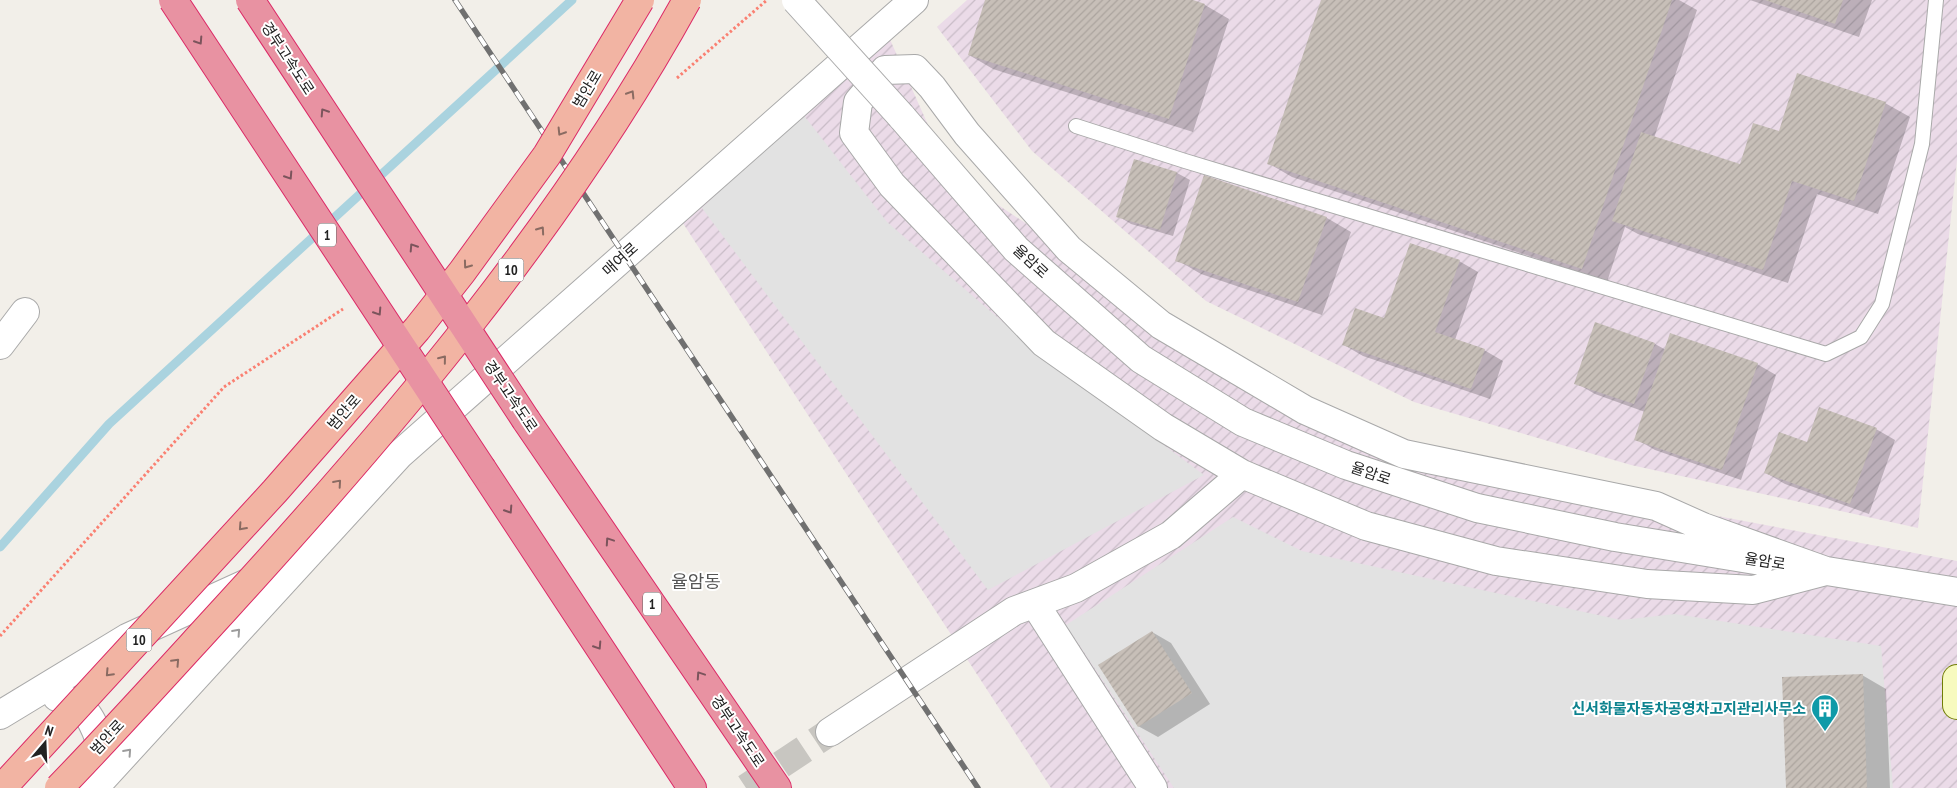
<svg xmlns="http://www.w3.org/2000/svg" width="1957" height="788" viewBox="0 0 1957 788" font-family="'PT Sans Narrow','Noto Sans KR',sans-serif">
<style>
.industrial{fill:url(#industrial-furrows)}
.parking{fill:#e2e2e2}
.shadow{fill:#0003}
.lines{fill:none;stroke-linecap:round;stroke-linejoin:round}
.stream{stroke:#aad3df;stroke-width:9}
.building{fill:url(#building-hatch)}
.minor-tunnel{stroke:#c8c6c1;stroke-width:28;stroke-dasharray:28 14;stroke-linecap:butt}
.service-casing{stroke:#a9a9a9;stroke-width:16}
.minor-casing{stroke:#a9a9a9;stroke-width:30}
.tertiary-casing{stroke:#a9a9a9;stroke-width:30}
.secondary-casing{stroke:#707d05;stroke-width:30}
.motorway-casing{stroke:#dc2a67;stroke-width:30}
.path{stroke:#fa8072;stroke-width:3;stroke-dasharray:2.5 2.5;stroke-linecap:butt}
.service{stroke:#fff;stroke-width:14}
.minor{stroke:#fff;stroke-width:28}
.tertiary{stroke:#fff;stroke-width:28}
.secondary{stroke:#f7fabf;stroke-width:28}
.motorway{stroke:#e892a2;stroke-width:28}
.rail-casing{stroke:#707070;stroke-width:5.5}
.rail{stroke:#fff;stroke-width:4;stroke-dasharray:11;stroke-linecap:butt}
.minor-bridge-casing{stroke:#a9a9a9;stroke-width:30;stroke-linecap:butt}
.trunk-bridge-casing{stroke:#dc2a67;stroke-width:30;stroke-linecap:butt}
.motorway-bridge-casing{stroke:#dc2a67;stroke-width:30;stroke-linecap:butt}
.minor-bridge{stroke:#fff;stroke-width:28}
.trunk-bridge{stroke:#f2b4a3;stroke-width:28}
.motorway-bridge{stroke:#e892a2;stroke-width:28}
.oneway{stroke:#7b545c}
.oneway2{stroke:#8a6b62}
.oneway3{stroke:#9c9c9c}
.labels{text-anchor:middle;dominant-baseline:central;stroke-width:4;stroke-linejoin:round;paint-order:stroke}
.shield{fill:#fff;stroke:#646464;stroke-width:1}
.shield-label{font-size:14px;font-weight:bold;fill:#222}
.street-label{font-size:15px;fill:#222;stroke:#fff}
.culture-label{font-size:15px;font-weight:bold;fill:#0d838f;stroke:#fff;text-anchor:end}
.quarter-label{font-size:18px;fill:#555;stroke:#fff}
</style>
<defs>
<pattern id="industrial-furrows" width="10" height="10" patternUnits="userSpaceOnUse" patternTransform="scale(1.25)"><rect width="10" height="10" fill="#ebdbe8"/><path d="M-1 1l2-2M0 10L10 0M9 11l2-2" fill="none" stroke="#c9bcc7"/></pattern>
<pattern id="building-hatch" width="6" height="6" patternUnits="userSpaceOnUse" patternTransform="scale(1.25)"><rect width="6" height="6" fill="#c7bfb8"/><path d="M-1 1l2-2M0 6l6-6M5 7l2-2" fill="none" stroke="#aba49e"/></pattern>
</defs>
<rect width="100%" height="100%" fill="#f2efe9"/>
<path class="industrial" d="M967,0H1957V160L1918,528L1631,465L1414,402L1206,301L1032,151L937,27Z
M884,26L949,172L1305,410L1600,494L1957,561V788H1051L675,211Z"/>
<path class="parking" d="M802,113L887,222L1026,342L1204,475L988,590L702,208Z
M1233,517L1302,551L1621,620L1675,614L1881,646L1893,788H1174L1066,625Z"/>
<path class="shadow" d="M986,0H1189L1205,5L1229,19L1193,132L993,69L969,55Z
M1322,0H1679L1697,10L1654,138L1741,166L1779,133L1885,103L1910,117L1878,214L1817,194L1788,283L1638,234L1625,227L1607,282L1292,177L1268,163Z
M1750,0H1872L1859,37Z
M1135,160L1177,173L1190,180L1173,236L1131,224L1118,216Z
M1327,218L1351,232L1322,315L1201,274L1177,260Z
M1459,261L1478,272L1455,340L1484,350L1503,361L1490,399L1363,356L1344,345L1385,320Z
M1655,344L1666,350L1757,364L1776,375L1741,480L1655,450L1636,439L1645,412L1595,394L1576,383Z
M1876,429L1895,440L1869,514L1785,484L1766,473L1808,444Z
M1152,632L1171,643L1210,704L1158,737L1138,726Z
M1862,675L1886,689L1890,788H1788Z"/>
<g class="lines">
<path class="stream" d="M0,547L109,424L572,0"/>
</g>
<path class="building" d="M985,0H1193L1205,4L1169,119L968,55Z
M1321,0H1672L1582,269L1267,164Z
M1765,0H1843L1835,24Z
M1797,73L1886,102L1854,201L1792,181L1763,270L1612,221L1641,132L1740,164L1753,123L1779,131Z
M1134,159L1177,172L1160,230L1116,217Z
M1204,175L1327,217L1298,302L1175,261Z
M1410,243L1460,260L1435,332L1485,349L1471,389L1342,345L1355,308L1384,318Z
M1595,322L1655,343L1634,404L1574,384Z
M1670,333L1758,363L1722,470L1634,440Z
M1819,407L1877,428L1850,504L1764,473L1779,432L1807,442Z
M1152,631L1192,693L1138,727L1098,665Z
M1863,674L1867,788H1786L1782,677Z"/>
<g class="lines">
<path class="minor-tunnel" d="M746,788L830,732"/>
<g class="service-casing">
<path id="service" d="M1076,126L1185,161L1826,354L1861,337L1882,304L1922,144L1936,0"/>
</g>
<g class="minor-casing">
<path id="minor" d="M915,69L932,87L967,134L1069,249L1161,325L1305,410L1404,454L1656,506L1703,527L1826,571L1753,590L1647,584L1496,561L1366,526L1242,474L1163,427L1044,343L892,185L854,133L858,102L885,70Z
M901,116L1016,249L1141,359L1243,422L1346,465L1477,508L1615,537L1761,561
M0,345L25,312
M1808,568L1957,592
M1035,604L1153,788
M830,732L1014,611L1076,588L1171,535L1242,474"/>
</g>
<g class="tertiary-casing">
<path id="tertiary" d="M57,697C63,699 70,701 76,704C92,712 104,747 104,764
M0,715L127,638L252,581
M94,788L399,455L914,0"/>
</g>
<g class="secondary-casing">
<path id="secondary" d="M1957,679V705"/>
</g>
<g class="motorway-casing">
<path id="motorway" d="M526,420L777,788
M482,469L692,788"/>
</g>
<path class="path" d="M677,78L767,0
M0,636L224,387L343,309"/>
<use href="#service" class="service"/>
<use href="#minor" class="minor"/>
<use href="#tertiary" class="tertiary"/>
<use href="#secondary" class="secondary"/>
<use href="#motorway" class="motorway"/>
<g class="rail-casing">
<path id="rail" d="M455,0L978,788"/>
</g>
<use href="#rail" class="rail"/>
<g class="minor-bridge-casing">
<path id="minor-bridge" d="M796,0L901,116"/>
</g>
<g class="trunk-bridge-casing">
<path id="trunk-bridge" d="M2,788L275,491L417,329L462,272L547,155L640,0
M59,788C116,729 170,669 225,609C397,421 563,225 687,0"/>
</g>
<g class="motorway-bridge-casing">
<path id="motorway-bridge" d="M173,0L482,469
M250,0L526,420"/>
</g>
<use href="#minor-bridge" class="minor-bridge"/>
<use href="#trunk-bridge" class="trunk-bridge"/>
<use href="#motorway-bridge" class="motorway-bridge"/>
</g>
<defs><path id="oneway-chevron" d="M-2-3.5L2.5 0L-2 3.5" fill="none" stroke-width="1.6" stroke-linecap="round" stroke-linejoin="round" transform="scale(1.25)"/></defs>
<g class="oneway">
<use href="#oneway-chevron" transform="translate(199 41) rotate(57)"/>
<use href="#oneway-chevron" transform="translate(324 112) rotate(-123)"/>
<use href="#oneway-chevron" transform="translate(289 176) rotate(57)"/>
<use href="#oneway-chevron" transform="translate(413 247) rotate(-123)"/>
<use href="#oneway-chevron" transform="translate(378 312) rotate(57)"/>
<use href="#oneway-chevron" transform="translate(509 510) rotate(57)"/>
<use href="#oneway-chevron" transform="translate(609 541) rotate(-124)"/>
<use href="#oneway-chevron" transform="translate(598 646) rotate(57)"/>
<use href="#oneway-chevron" transform="translate(700 675) rotate(-124)"/>
</g>
<g class="oneway2">
<use href="#oneway-chevron" transform="translate(631 94) rotate(-58)"/>
<use href="#oneway-chevron" transform="translate(561 132) rotate(122)"/>
<use href="#oneway-chevron" transform="translate(541 230) rotate(-55)"/>
<use href="#oneway-chevron" transform="translate(467 265) rotate(126)"/>
<use href="#oneway-chevron" transform="translate(443 359) rotate(-51)"/>
<use href="#oneway-chevron" transform="translate(338 483) rotate(-49)"/>
<use href="#oneway-chevron" transform="translate(242 527) rotate(132)"/>
<use href="#oneway-chevron" transform="translate(176 662) rotate(-47)"/>
<use href="#oneway-chevron" transform="translate(109 673) rotate(133)"/>
</g>
<g class="oneway3">
<use href="#oneway-chevron" transform="translate(237 632) rotate(-48)"/>
<use href="#oneway-chevron" transform="translate(128 752) rotate(-48)"/>
</g>
<defs>
<g id="building-pin" transform="scale(1.4375)"><path d="M0 17L-7.5 6A9.5 9.5 0 1 1 7.5 6Z" fill="#0f9aa8" stroke="#fff"/><path d="M-4-6H4V6H1V3H-1V6H-4ZM-2.5-4.3h1.7v1.8h-1.7ZM.8-4.3h1.7v1.8H.8ZM-2.5-1h1.7V.8h-1.7ZM.8-1h1.7V.8H.8Z" fill="#fff"/></g>
</defs>
<g fill-rule="evenodd">
<use href="#building-pin" x="1825" y="708"/>
</g>
<g class="labels">
<g class="shield">
<rect x="318" y="223.5" width="18" height="23" rx="4"/>
<rect x="498.5" y="258.5" width="25" height="23" rx="4"/>
<rect x="643" y="592.5" width="18" height="23" rx="4"/>
<rect x="126.5" y="628.5" width="25" height="23" rx="4"/>
</g>
<g class="shield-label">
<text x="327" y="235">1</text>
<text x="511" y="270">10</text>
<text x="652" y="604">1</text>
<text x="139" y="640">10</text>
</g>
<g class="street-label">
<text transform="translate(288 58) rotate(57)">경부고속도로</text>
<text transform="translate(587 89) rotate(-59)">범안로</text>
<text transform="translate(620 259) rotate(-42)">매여로</text>
<text transform="translate(1031 261) rotate(43)">율암로</text>
<text transform="translate(511 396) rotate(56)">경부고속도로</text>
<text transform="translate(344 412) rotate(-49)">범안로</text>
<text transform="translate(1371 473) rotate(19)">율암로</text>
<text transform="translate(1765 561) rotate(9)">율암로</text>
<text transform="translate(738 731) rotate(56)">경부고속도로</text>
<text transform="translate(107 737) rotate(-47)">범안로</text>
</g>
<g class="culture-label">
<text x="1806" y="708">신서화물자동차공영차고지관리사무소</text>
</g>
<g class="quarter-label">
<text x="696" y="581">율암동</text>
</g>
</g>
<g transform="translate(45 743) rotate(19)" stroke="#ffffff" stroke-width="4" paint-order="stroke">
<path d="M0-4L9 19L0 12L-9 19Z" fill="#222222"/>
<text y="-8" font-size="14" font-weight="bold" text-anchor="middle" fill="#222222">N</text>
</g>
</svg>
